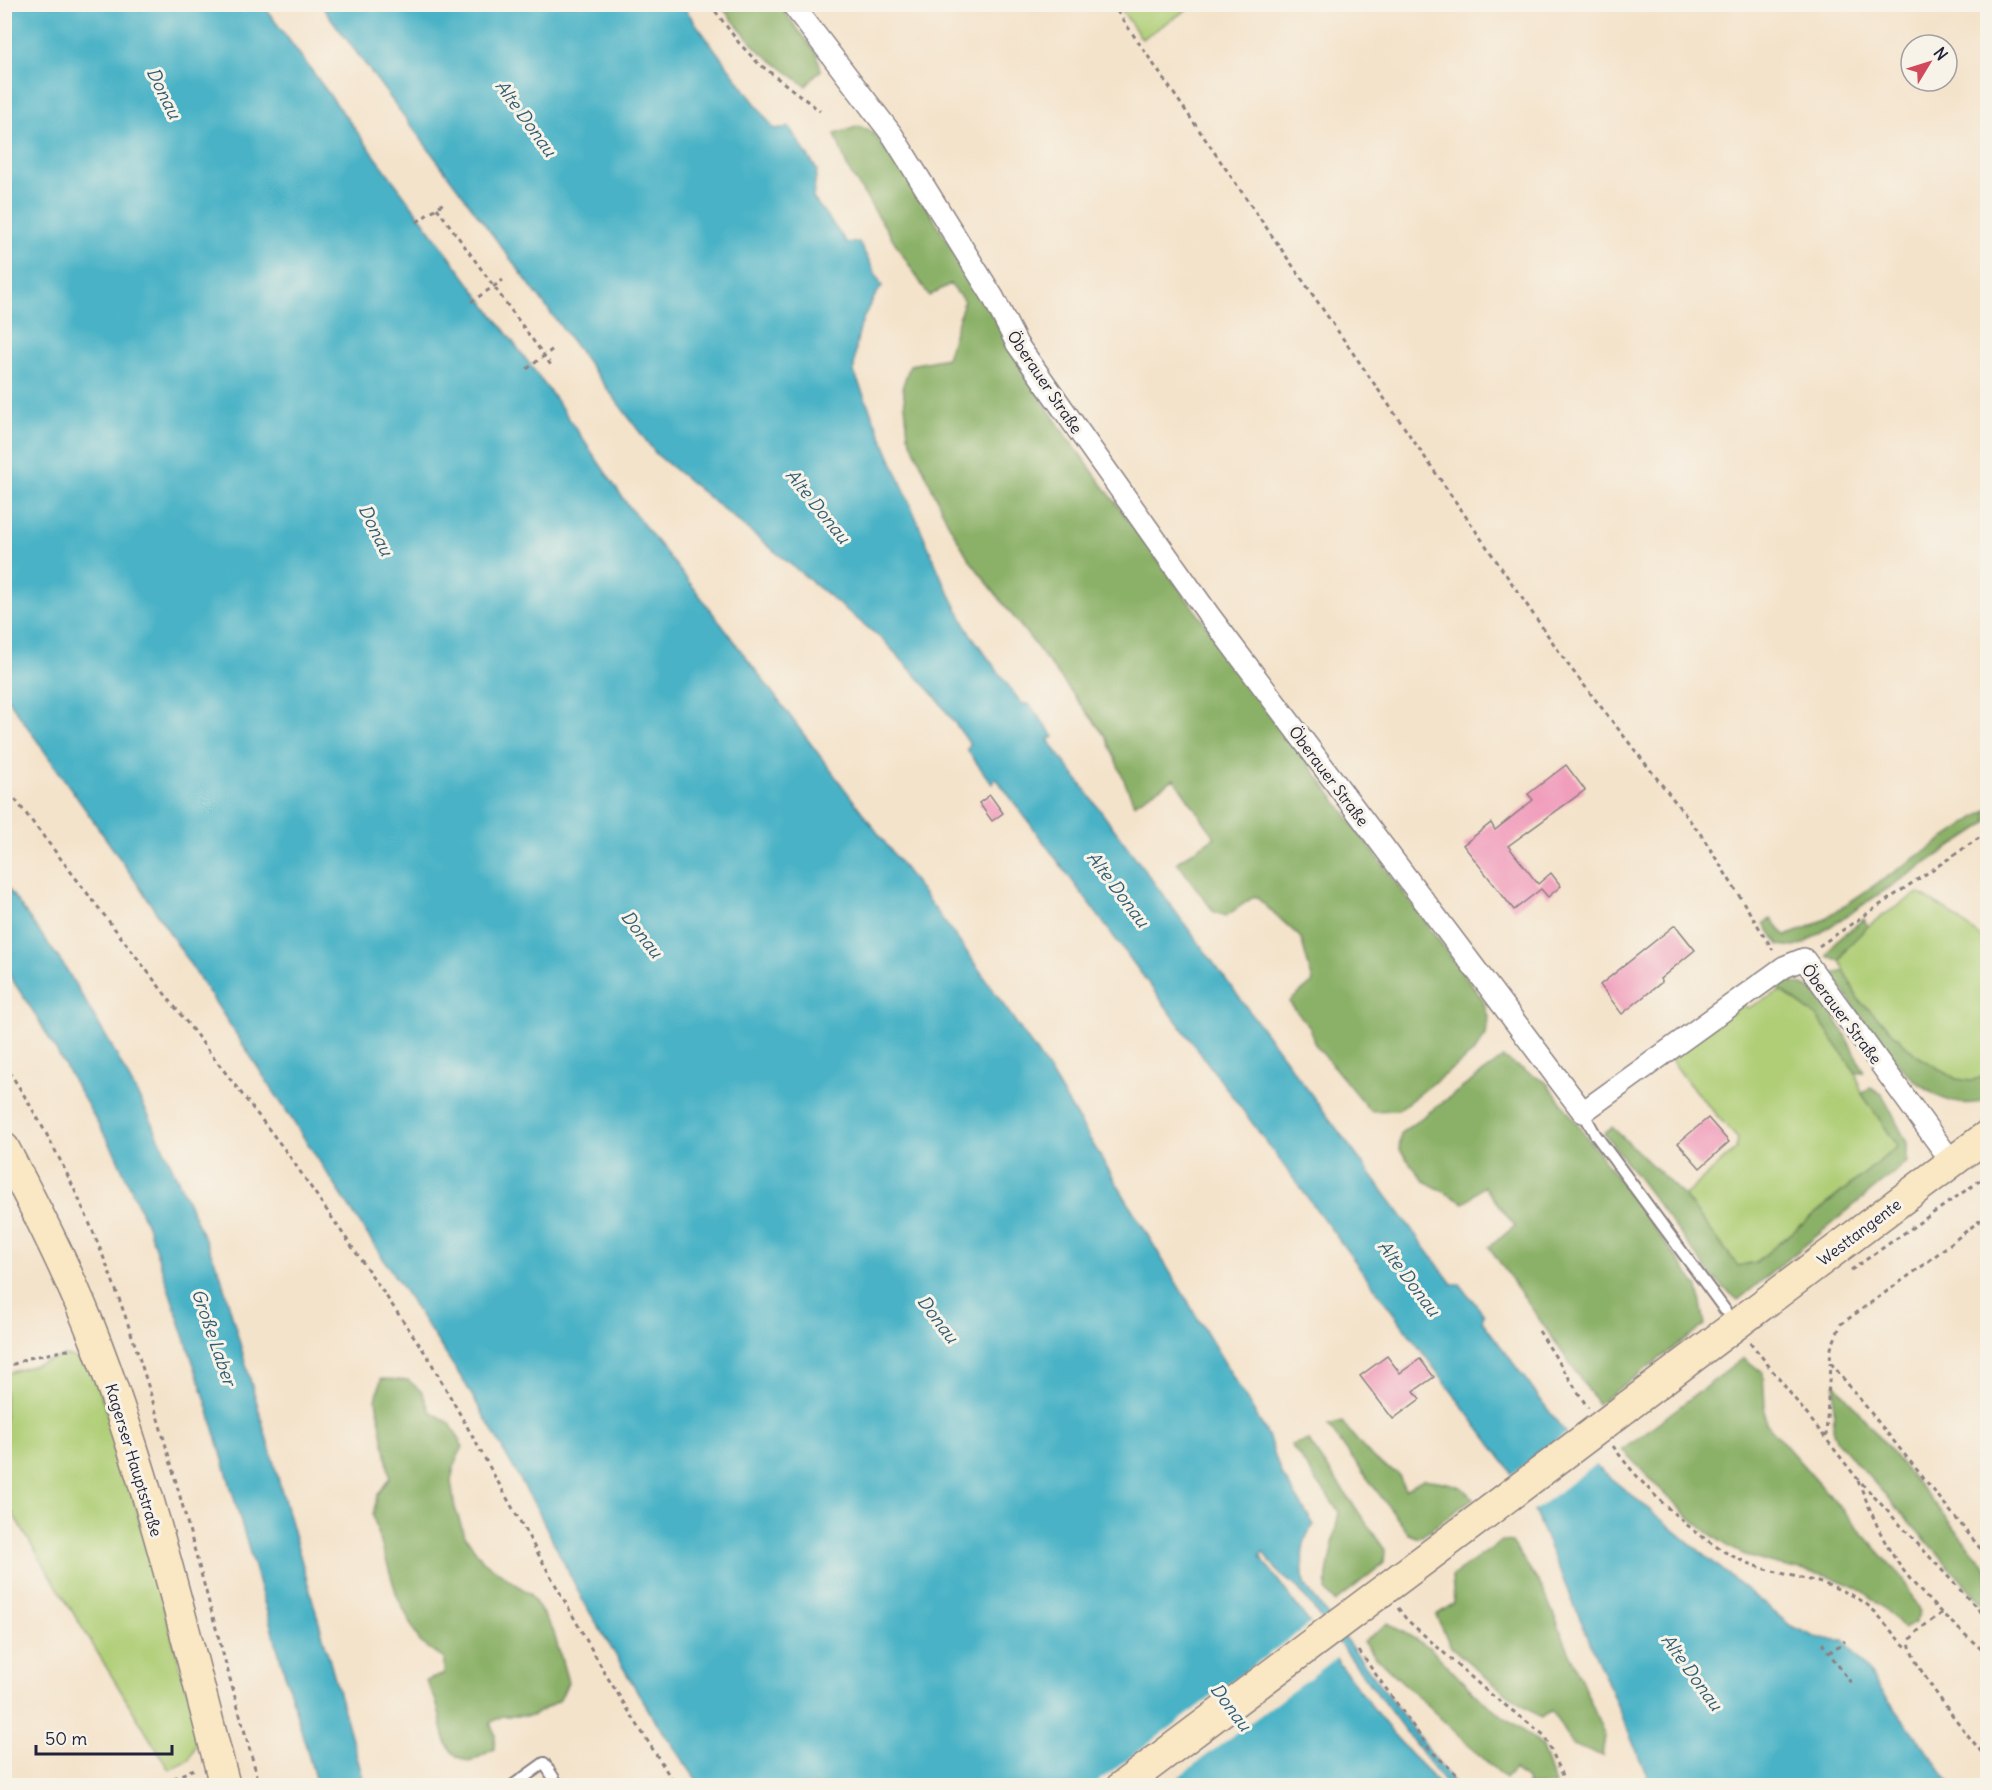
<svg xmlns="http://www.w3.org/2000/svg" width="1992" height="1790" viewBox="0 0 1992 1790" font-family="Delius,sans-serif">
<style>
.green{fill:#afce76;stroke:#687858;stroke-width:1.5}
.forest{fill:#8bb167;stroke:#566a51;stroke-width:1.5}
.water{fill:#48b2c6;stroke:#356a80;stroke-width:1.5}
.pier{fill:#f4e3cb}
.building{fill:#f19ebc}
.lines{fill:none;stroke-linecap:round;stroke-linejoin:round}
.lane-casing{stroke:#8b8283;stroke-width:14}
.street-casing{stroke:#8b8283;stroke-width:24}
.secondary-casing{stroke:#8b8283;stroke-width:33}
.path{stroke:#8b8283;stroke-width:3;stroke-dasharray:4.5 4.5;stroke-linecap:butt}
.lane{stroke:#fff;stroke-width:10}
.street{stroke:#fff;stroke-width:21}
.secondary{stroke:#fae7c3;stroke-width:30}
.secondary-bridge-casing{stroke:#8b8283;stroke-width:33;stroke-linecap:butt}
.secondary-bridge{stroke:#fae7c3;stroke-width:30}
.labels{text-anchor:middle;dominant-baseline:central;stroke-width:6;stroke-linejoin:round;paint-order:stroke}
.street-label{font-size:16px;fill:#22223b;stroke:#f7f3e8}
.water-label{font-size:18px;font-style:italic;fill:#315c73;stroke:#f7f3e8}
</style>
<rect width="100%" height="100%" fill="#f7f3e8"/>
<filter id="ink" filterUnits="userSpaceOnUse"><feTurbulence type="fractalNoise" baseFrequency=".0167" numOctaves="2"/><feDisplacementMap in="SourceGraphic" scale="12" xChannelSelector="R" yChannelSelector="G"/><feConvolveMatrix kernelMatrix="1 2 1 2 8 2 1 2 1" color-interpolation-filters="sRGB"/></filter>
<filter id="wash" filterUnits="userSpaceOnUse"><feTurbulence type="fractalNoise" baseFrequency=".008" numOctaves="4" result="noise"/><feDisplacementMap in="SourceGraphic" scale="24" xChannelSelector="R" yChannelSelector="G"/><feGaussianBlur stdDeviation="1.35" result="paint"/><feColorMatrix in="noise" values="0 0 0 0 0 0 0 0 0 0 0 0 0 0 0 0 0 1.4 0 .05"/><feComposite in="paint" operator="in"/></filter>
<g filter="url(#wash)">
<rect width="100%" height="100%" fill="#f4e3cb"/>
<path class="green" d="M1118,5H1194L1142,39Z
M1918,893L1948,911L1987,942V1075L1971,1081L1956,1079L1916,1055L1858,999L1840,961C1854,928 1890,912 1918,893Z
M1781,991L1817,1017L1856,1073L1862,1094L1898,1146L1756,1262L1738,1266L1684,1196L1736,1149L1738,1139L1689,1084L1670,1058L1742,1004L1748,1008Z
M64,1356L74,1357L92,1371L118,1442L200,1736L189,1760L169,1770L5,1501V1374Z"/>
<path class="forest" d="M720,5H779L817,54L821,70L806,86L757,49Z
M859,126L873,133L907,175L990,310L1026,376L1062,430L1483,1000L1488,1017L1486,1035L1473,1053L1398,1110L1370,1111L1314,1043L1310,1028L1289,1002L1313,982L1301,938L1255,896L1226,916L1214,912L1177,862L1215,837L1174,779L1134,804L1106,737L969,559L947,521L908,435L903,385L910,365L947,358L964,301L950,284L929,296L848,169L835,134Z
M1987,810V823L1805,943L1795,947L1779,945L1764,923L1771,919L1786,936L1818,923Z
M1864,919L1868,926L1845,950L1840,961L1827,956L1836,941Z
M1845,971L1858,999L1916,1055L1956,1079L1971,1081L1987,1075V1099C1924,1127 1862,1017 1832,974Z
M1784,982C1792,983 1800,983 1807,987C1828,997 1853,1051 1864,1072L1856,1073L1817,1017L1776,986Z
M1503,1058L1547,1083L1698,1287L1705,1325L1598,1404L1489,1247L1515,1226L1484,1186L1464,1203L1424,1181L1399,1149L1401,1133Z
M1870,1088L1882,1094L1907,1143V1162L1738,1300L1714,1279L1604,1133L1612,1127L1684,1196L1738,1266L1756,1262L1898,1146L1862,1094Z
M1744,1358L1763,1373L1766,1423L1903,1579L1920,1612L1915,1623L1904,1629C1892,1616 1879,1602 1864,1592C1829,1569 1780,1571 1743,1554C1698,1534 1657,1484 1622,1450Z
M381,1379L408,1380L422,1392L430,1411L450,1423L463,1447L455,1462L451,1481L455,1508L465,1536L483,1561L530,1594L553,1630L568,1682L560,1700L532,1716H502L490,1723L495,1734L494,1749L470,1762C438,1754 445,1724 435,1699C433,1693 429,1687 426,1681L444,1674V1659L420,1642L397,1596L373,1516L377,1496L390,1477L376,1400Z
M1835,1383L1987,1568V1609L1837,1441L1833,1432Z
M1342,1422C1358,1442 1373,1464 1398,1473L1405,1490L1423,1479C1442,1482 1461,1482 1473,1498L1419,1538L1409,1534L1328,1426Z
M1308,1440L1385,1550L1384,1563L1335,1602L1326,1591L1327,1574L1339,1512L1291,1445Z
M1502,1541L1512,1542L1543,1589L1605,1736L1602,1756L1572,1745L1552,1711L1541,1718L1494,1684L1451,1647L1436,1615L1454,1603L1452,1576Z
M1388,1623L1430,1648L1478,1697L1541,1745L1555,1785H1527V1781L1514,1769L1505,1779L1376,1657L1363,1642Z"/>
<path class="water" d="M4,5H263L559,404L627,504L697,592L964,948L1046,1066L1268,1435L1281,1473L1314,1525C1299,1541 1302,1563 1304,1584L1455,1785H1446L1298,1588L1280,1574L1263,1552L1260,1556L1345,1671L1393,1734L1439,1785H700L651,1714L583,1601L537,1509L466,1385L137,883L5,695Z
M321,5H682L774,129L789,127L817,170L813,198L847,243L859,242L882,286C861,314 855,337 854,372L942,579L969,632L1021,703L1030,705L1054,737L1048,740L1452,1284H1460L1484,1315L1482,1321L1569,1438L1597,1467L1791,1626L1819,1639L1844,1640L1952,1785H1651L1535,1513L1510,1470L996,778L992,784L967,750L970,744L935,696L884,641L656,454Z
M4,883L65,967L111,1045L150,1118L220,1273L365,1785H317L206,1401L149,1230L115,1153L35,1014L5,969Z"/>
<path class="pier" d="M1568,1432L1597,1463L1531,1513L1510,1476Z
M1313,1621L1339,1656L1166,1786L1093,1785Z"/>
<g id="blocks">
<path class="building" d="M1566,765L1585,790L1508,846L1538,884L1551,873L1561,886L1548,897L1541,889L1514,910L1463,845L1491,823L1495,830L1533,800L1528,794Z
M990,795L1003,813L992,821L979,803Z
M1675,925L1695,950L1660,979L1662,982L1622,1014L1600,985Z
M1708,1118L1729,1142L1700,1168L1678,1143Z
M1387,1356L1400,1373L1420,1359L1434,1377L1414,1391L1420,1399L1393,1419L1360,1376Z"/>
</g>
</g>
<g filter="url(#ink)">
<use href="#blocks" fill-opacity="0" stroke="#8b8283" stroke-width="1.5"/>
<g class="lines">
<g class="lane-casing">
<path id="lane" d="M1583,1112L1595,1134L1725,1310
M512,1786L544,1763L559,1786"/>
</g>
<g class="street-casing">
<path id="street" d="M792,4L893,136L993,297L1017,344L1209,615L1583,1112L1784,967L1804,959L1952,1162"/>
</g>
<g class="secondary-casing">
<path id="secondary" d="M4,1148C38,1212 71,1277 97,1345C151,1488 186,1638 225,1786
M1628,1406L1988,1135
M1122,1786L1461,1532"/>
</g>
<path class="path" d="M710,4L739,43L758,63L820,111
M1112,4L1569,666L1702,836L1773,950
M437,208L553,368
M417,222L445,202
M471,302L503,280
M527,369L553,349
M4,785L288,1154L428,1357L606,1675L676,1786
M1819,946L1988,832
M4,1064C97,1202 144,1364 187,1522C211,1610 235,1698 260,1786
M1988,1214L1921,1267L1841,1324L1831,1348L1830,1362L1988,1558
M1851,1270L1988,1175
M1539,1331L1588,1408
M1750,1342L1856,1477L1988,1620
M4,1368L29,1358L72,1349
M1826,1437L1830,1363
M1613,1446C1641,1486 1698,1542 1743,1561C1780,1577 1821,1577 1857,1598C1882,1612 1889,1634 1909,1649
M1858,1481C1868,1504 1877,1528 1889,1549C1914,1591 1952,1623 1988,1655
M1398,1608L1407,1620L1488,1692L1544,1735L1568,1786
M1941,1613C1932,1621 1914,1631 1910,1641C1904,1658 1974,1743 1988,1760
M1822,1643L1851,1683
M1359,1651L1430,1750L1469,1786
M1829,1653L1845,1641
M157,1786L196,1768"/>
<use href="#lane" class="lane"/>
<use href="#street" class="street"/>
<use href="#secondary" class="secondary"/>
<g class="secondary-bridge-casing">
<path id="secondary-bridge" d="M1461,1532L1628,1406"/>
</g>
<use href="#secondary-bridge" class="secondary-bridge"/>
</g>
</g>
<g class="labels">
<g class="street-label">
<text transform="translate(1045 382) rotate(56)">Öberauer Straße</text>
<text transform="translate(1329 776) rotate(53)">Öberauer Straße</text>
<text transform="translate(1842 1014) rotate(53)">Öberauer Straße</text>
<text transform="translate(1859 1232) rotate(-37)">Westtangente</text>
<text transform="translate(134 1460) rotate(73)">Kagerser Hauptstraße</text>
</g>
<g class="water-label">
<text transform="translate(164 93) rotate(64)">Donau</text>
<text transform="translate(526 118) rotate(54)">Alte Donau</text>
<text transform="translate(818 506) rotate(51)">Alte Donau</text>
<text transform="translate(376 530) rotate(64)">Donau</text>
<text transform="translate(1118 889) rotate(53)">Alte Donau</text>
<text transform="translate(642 934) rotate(52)">Donau</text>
<text transform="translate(1409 1278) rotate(53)">Alte Donau</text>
<text transform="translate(938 1319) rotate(53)">Donau</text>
<text transform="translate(214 1337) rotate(71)">Große Laber</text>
<text transform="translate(1692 1672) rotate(54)">Alte Donau</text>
<text transform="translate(1231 1707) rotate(53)">Donau</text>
</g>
</g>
<rect width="1992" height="1790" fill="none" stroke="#f7f3e8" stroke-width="24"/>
<g transform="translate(1929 63) rotate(52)"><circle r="28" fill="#f7f3e8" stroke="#a29fa3" stroke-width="1.5"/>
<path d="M0-4.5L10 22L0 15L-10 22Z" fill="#d1495b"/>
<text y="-9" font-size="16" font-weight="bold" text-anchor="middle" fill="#22223b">N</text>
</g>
<path d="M36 1745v9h136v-9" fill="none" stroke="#22223b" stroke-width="3"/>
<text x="45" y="1745" font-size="18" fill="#22223b" stroke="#f7f3e8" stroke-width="4.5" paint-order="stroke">50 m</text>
</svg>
